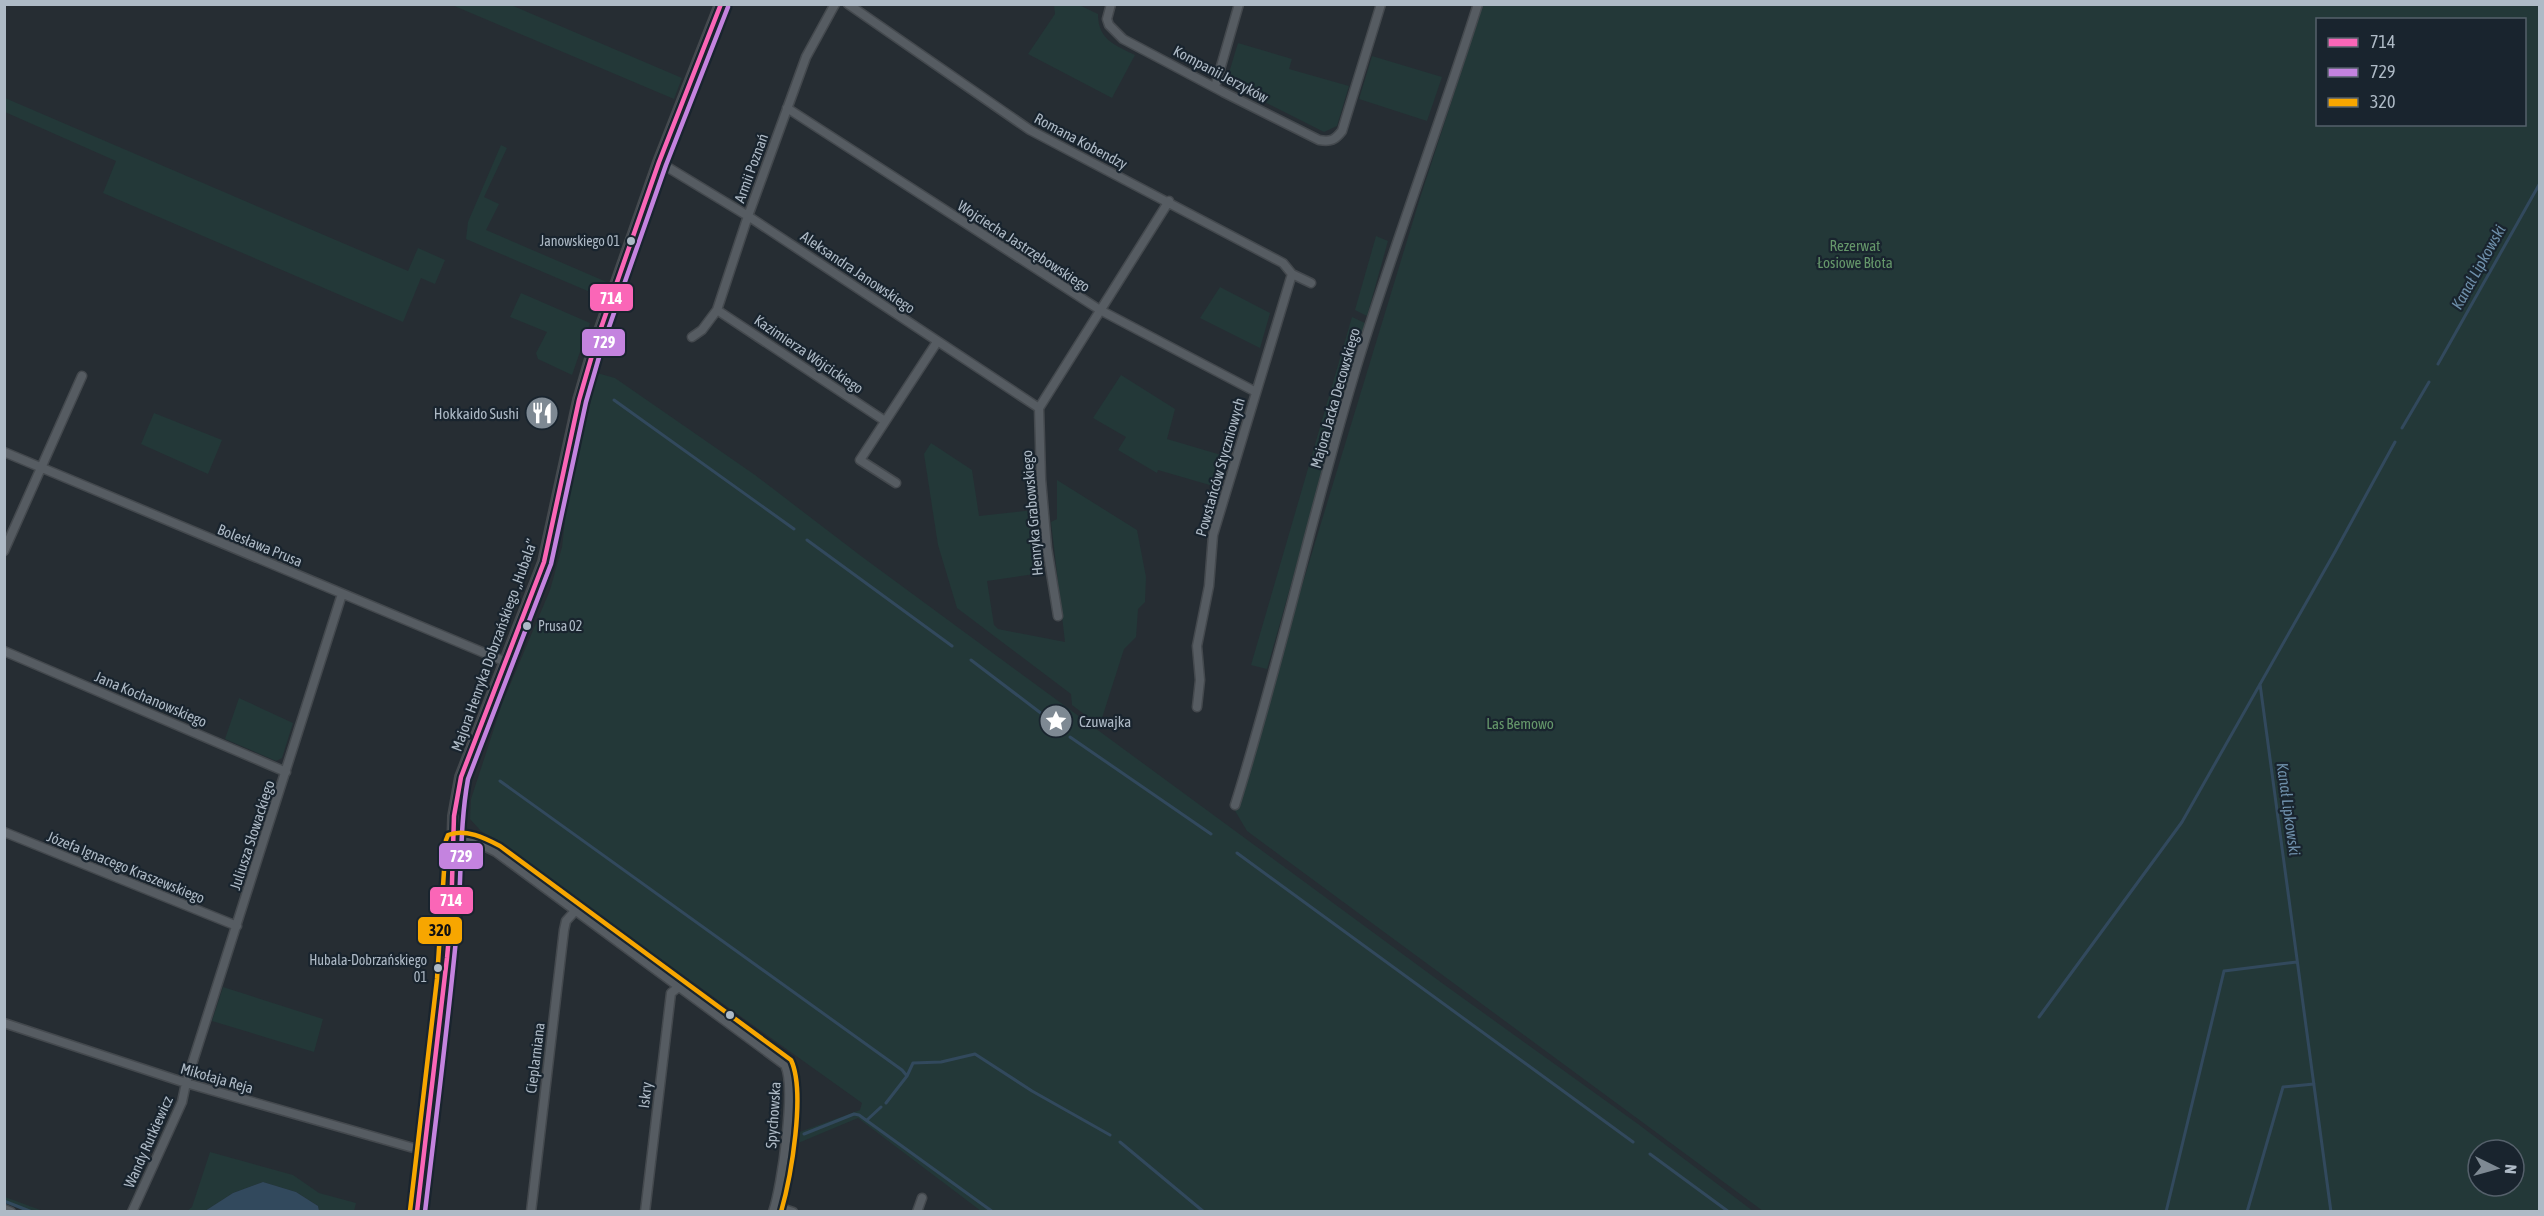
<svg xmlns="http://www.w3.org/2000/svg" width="2544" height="1216" viewBox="0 0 2544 1216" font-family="'Asap Condensed',sans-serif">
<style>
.green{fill:#233838;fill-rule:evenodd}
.water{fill:#32495d}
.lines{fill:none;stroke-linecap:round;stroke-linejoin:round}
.stream{stroke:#32495d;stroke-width:3}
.minor-casing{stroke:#44494e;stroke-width:11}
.tertiary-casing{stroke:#44494e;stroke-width:14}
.minor{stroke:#565c62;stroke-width:8}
.tertiary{stroke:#565c62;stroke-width:10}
.bus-1-casing{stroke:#19242e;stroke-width:9}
.bus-2-casing{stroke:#19242e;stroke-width:9}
.bus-3-casing{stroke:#19242e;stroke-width:9}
.bus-1{stroke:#fa66b7;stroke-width:4.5}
.bus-2{stroke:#c483df;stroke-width:4.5}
.bus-3{stroke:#f7a600;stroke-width:4.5}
.bus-dot{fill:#aebac6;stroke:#19242e;stroke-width:2}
.labels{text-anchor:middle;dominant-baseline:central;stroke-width:4.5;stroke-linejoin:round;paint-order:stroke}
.bus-label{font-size:14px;fill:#aebac6;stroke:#19242e;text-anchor:end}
.street-label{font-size:15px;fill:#aebac6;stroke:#19242e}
.park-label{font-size:15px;fill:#65976a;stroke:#19242e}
.poi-label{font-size:15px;fill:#aebac6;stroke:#19242e;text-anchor:end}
.water-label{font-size:16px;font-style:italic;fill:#6e8faa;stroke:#19242e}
.line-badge{stroke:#19242e;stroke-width:2}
.badge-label{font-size:16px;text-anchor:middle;font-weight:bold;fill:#fff}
.pale-badge-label{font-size:16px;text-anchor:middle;font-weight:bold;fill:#111}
</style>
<rect width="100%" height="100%" fill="#262d33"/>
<path class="green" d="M452,5H511L682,78L674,99Z
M1079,5L1098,14C1098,40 1115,45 1135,55L1112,98L1028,54L1055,14L1054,5Z
M1483,5H2539V1211H1763L1247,831L1234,809L1420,198ZM2318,20H2524V124H2318ZM2478,1150H2514V1186H2478Z
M1238,43L1292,59L1289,69L1349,86L1337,126L1324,132L1231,85L1228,76Z
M1372,56L1442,77L1427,121L1359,99Z
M5,98L408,271L418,248L445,260L435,284L421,278L403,322L103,193L116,161L5,112Z
M501,145L507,148L484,197L499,204L486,230L609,283L604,298L466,239L468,222Z
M1376,236L1388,241L1367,316L1355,310Z
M1220,287L1270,313L1260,348L1200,318Z
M521,293L590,323L572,375L538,359L536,353L547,332L510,317Z
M1352,317L1365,323L1267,669L1251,665Z
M597,373L615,378L755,475L861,556L1442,983L1638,1124L1753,1211H981L858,1118L791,1146L794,1134L860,1110L862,1103L480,830L470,819L471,799L502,704L550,590L562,547L566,511Z
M1121,375L1175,409L1167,439L1228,457L1220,488L1158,470L1157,473L1118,450L1126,437L1093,418Z
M154,413L222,440L208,474L141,444Z
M931,443L972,470L979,516L1033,510L1041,573L987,581L994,625L998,629L1065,642L1051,522L1057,519V480L1137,530L1146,577L1145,602L1138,609L1136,637L1124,649L1102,718L1097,724L1072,705L1071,694L957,608L938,545L924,454Z
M239,698L293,723L282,758L276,761L225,739Z
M223,987L323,1019L314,1052L212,1021Z
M210,1152L293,1175L319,1193L356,1203L354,1211H319L318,1206L296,1192L263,1182L233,1193L205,1211L186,1212L192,1207Z
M5,1197L43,1211H26L5,1203Z"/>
<path class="water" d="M263,1182L296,1192L318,1206L319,1211H205L233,1193Z"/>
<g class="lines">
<path class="stream" d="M2438,364L2540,183
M614,400L794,529
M2402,428L2429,382
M807,540L952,646
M971,660L1042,714
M2260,684L2331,1212
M1070,737L1211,834
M500,781L902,1070L907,1076
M1237,853L1633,1142
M2039,1017L2182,822L2336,550L2395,442
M886,1103L907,1076L913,1063L941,1062L975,1054L1032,1091L1110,1135
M867,1120L881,1107
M804,1134L854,1114L859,1115L993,1212
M1120,1142L1204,1212
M1650,1154L1729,1212
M4,1201L32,1212
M2166,1212L2224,971L2297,962
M2247,1212L2283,1087L2314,1084"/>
<g class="minor-casing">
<path id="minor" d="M848,4L1030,130L1283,263L1292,274L1311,283
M1111,4L1107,19L1109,25L1123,39L1223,92L1319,140C1331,142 1335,140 1342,131L1381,4
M1215,87L1239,4
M787,108L1100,310L1256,392
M659,162L748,216L1039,408
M717,310L885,421
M692,337L702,330L717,310L748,216L806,57L835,4
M1039,408L1169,201
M1039,408L1041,479L1047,548L1058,616
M4,452L506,662
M896,483L860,460L937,342
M4,551L82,376
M4,651L286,772
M1197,707L1200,680L1197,646L1209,586L1213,535L1292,274
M1235,805C1281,659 1313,509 1358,362C1395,242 1440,124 1478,4
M4,832L237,926
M453,841L476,842L496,852L785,1065C796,1087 782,1186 773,1212
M4,1023L186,1083L424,1151
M775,1206L793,1212
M4,1209L11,1212
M132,1212L182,1102L186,1083L342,594
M531,1212L564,930L566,921L575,911
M645,1212L671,993L680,986
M917,1212L922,1198"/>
</g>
<g class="tertiary-casing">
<path id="tertiary" d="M417,1212L447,958L451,915L454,816L461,777L544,562L579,400L595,345L659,162L721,4"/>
</g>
<use href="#minor" class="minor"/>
<use href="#tertiary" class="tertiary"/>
<g class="bus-1-casing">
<path id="bus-1" d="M417,1212L447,958L451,915L454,816L461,777L544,562L579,400L595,345L659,162L721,4"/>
</g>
<g class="bus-2-casing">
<path id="bus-2" d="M425,1212C436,1118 448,1024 457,929C462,879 459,829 468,779L551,564L586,402L602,347L666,165L728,7"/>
</g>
<g class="bus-3-casing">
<path id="bus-3" d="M410,1211L437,979L446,840L448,835C465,828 485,838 500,846L791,1060C806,1092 791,1177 781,1212"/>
</g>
<use href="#bus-1" class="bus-1"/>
<use href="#bus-2" class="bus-2"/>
<use href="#bus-3" class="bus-3"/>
</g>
<defs>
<g id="restaurant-disc" transform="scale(1.725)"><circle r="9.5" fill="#7e8993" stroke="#19242e"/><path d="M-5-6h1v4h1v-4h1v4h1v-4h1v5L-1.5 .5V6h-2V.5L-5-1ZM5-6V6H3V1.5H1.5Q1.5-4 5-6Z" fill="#fff"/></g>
<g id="sight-disc" transform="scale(1.725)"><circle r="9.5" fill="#7e8993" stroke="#19242e"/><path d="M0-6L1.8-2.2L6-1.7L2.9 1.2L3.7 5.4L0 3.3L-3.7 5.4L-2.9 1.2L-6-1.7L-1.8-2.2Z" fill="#fff"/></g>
</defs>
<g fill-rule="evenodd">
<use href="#restaurant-disc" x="542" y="413"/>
<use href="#sight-disc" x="1056" y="721"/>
</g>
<g class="bus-dot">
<circle cx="631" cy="241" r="5"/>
<circle cx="527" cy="626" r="5"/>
<circle cx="438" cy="968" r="5"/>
<circle cx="730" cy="1015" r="5"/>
</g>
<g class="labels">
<g class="bus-label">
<text x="620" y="241">Janowskiego 01</text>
<text x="538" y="626" text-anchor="start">Prusa 02</text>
<text x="427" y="960">Hubala-Dobrzańskiego<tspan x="427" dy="17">01</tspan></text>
</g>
<g class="street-label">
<text transform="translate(1221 74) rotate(28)">Kompanii Jerzyków</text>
<text transform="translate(1081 141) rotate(28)">Romana Kobendzy</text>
<text transform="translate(751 168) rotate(-70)">Armii Poznań</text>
<text transform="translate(1024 246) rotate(33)">Wojciecha Jastrzębowskiego</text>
<text transform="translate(858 272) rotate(34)">Aleksandra Janowskiego</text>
<text transform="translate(809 354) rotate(34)">Kazimierza Wójcickiego</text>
<text transform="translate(1335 398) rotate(-74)">Majora Jacka Decowskiego</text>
<text transform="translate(1220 467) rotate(-74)">Powstańców Styczniowych</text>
<text transform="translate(1032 513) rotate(-95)">Henryka Grabowskiego</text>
<text transform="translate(260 545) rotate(22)">Bolesława Prusa</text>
<text transform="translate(494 645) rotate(-70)">Majora Henryka Dobrzańskiego „Hubala”</text>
<text transform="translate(151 699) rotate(23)">Jana Kochanowskiego</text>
<text transform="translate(252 835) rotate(-72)">Juliusza Słowackiego</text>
<text transform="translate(126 867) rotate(22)">Józefa Ignacego Kraszewskiego</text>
<text transform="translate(535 1058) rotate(-83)">Cieplarniana</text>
<text transform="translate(217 1078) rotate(16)">Mikołaja Reja</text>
<text transform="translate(645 1095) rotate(-83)">Iskry</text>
<text transform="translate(773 1115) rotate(-86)">Spychowska</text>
<text transform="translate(148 1142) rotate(-66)">Wandy Rutkiewicz</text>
</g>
<g class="park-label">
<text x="1855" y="245">Rezerwat<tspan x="1855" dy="17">Łosiowe Błota</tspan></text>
<text x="1520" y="723">Las Bemowo</text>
</g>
<g class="poi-label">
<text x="519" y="413">Hokkaido Sushi</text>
<text x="1079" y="721" text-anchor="start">Czuwajka</text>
</g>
<g class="water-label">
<text transform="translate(2478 267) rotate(-61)">Kanał Lipkowski</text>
<text transform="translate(2289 809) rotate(82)">Kanał Lipkowski</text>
</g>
</g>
<g class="line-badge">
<rect x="589" y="283" width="45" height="29" rx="6" fill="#fa66b7"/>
<rect x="581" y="328" width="45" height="29" rx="6" fill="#c483df"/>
<rect x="438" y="842" width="46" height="28" rx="6" fill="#c483df"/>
<rect x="429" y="886" width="45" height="29" rx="6" fill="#fa66b7"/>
<rect x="417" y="916" width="46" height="29" rx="6" fill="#f7a600"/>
</g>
<g class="badge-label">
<text x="611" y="304">714</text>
<text x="604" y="348">729</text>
<text x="461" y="862">729</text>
<text x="451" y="906">714</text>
</g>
<g class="pale-badge-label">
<text x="440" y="936">320</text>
</g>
<rect width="2544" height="1216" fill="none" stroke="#aebac6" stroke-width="12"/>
<rect x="2316" y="18" width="210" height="108" fill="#19242e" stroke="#55606b" stroke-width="1.5"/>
<rect x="2328" y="38" width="30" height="9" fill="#fa66b7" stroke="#55606b" stroke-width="1.5"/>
<text x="2370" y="48" font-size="18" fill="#aebac6">714</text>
<rect x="2328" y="68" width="30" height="9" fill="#c483df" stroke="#55606b" stroke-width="1.5"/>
<text x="2370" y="78" font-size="18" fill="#aebac6">729</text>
<rect x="2328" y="98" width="30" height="9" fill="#f7a600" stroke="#55606b" stroke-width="1.5"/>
<text x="2370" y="108" font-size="18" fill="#aebac6">320</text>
<g transform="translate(2496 1168) rotate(95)"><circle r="28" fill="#19242e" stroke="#55606b" stroke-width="1.5"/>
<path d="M0-4.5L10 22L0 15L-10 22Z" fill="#7e8993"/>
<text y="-9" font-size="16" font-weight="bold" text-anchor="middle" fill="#aebac6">N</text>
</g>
</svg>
